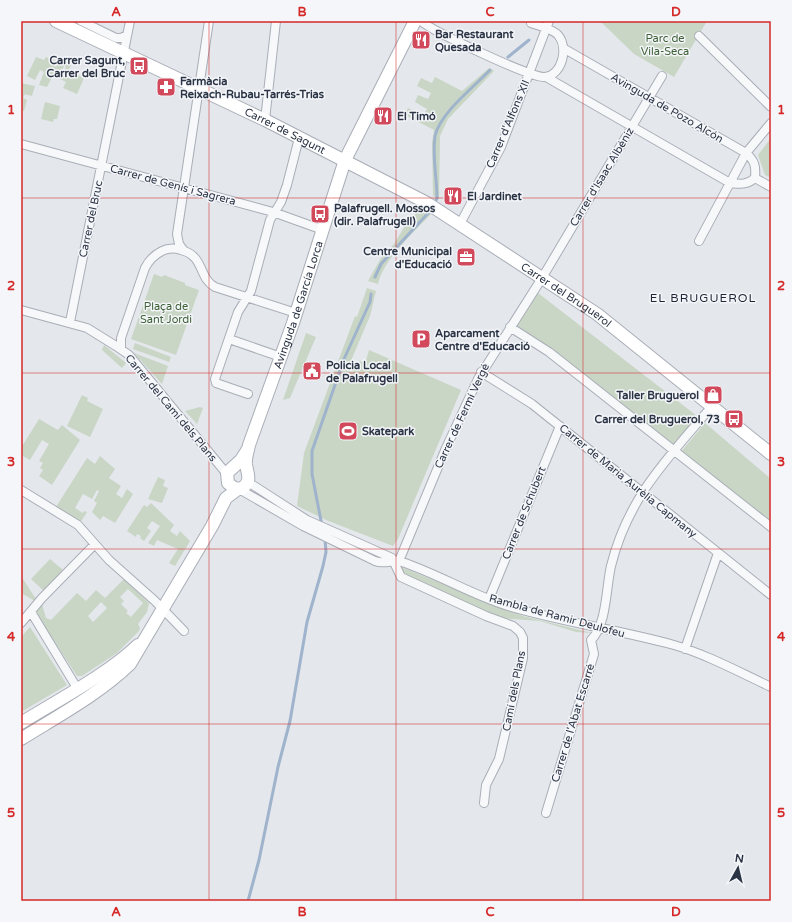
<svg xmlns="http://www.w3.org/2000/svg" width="792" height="922" viewBox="0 0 792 922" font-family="'Varela Round',sans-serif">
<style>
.green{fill:#c9d6c5;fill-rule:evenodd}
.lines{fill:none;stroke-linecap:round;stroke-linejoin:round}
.stream{stroke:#9fb4cc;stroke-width:3}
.street-casing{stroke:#a9aeb7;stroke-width:10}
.secondary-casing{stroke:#a9aeb7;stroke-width:14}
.street{stroke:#f7f8fa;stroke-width:8}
.secondary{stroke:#fff;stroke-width:12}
.grid{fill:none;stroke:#d62828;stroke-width:1;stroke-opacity:0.55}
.labels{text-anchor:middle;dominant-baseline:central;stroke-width:3;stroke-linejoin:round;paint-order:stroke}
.poi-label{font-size:11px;font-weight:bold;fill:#2b3445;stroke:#f4f6f9;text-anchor:start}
.park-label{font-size:11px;fill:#3f6138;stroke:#f4f6f9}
.street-label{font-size:11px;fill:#2b3445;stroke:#f4f6f9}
.neighbourhood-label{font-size:12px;letter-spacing:1px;fill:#1d2536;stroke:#f4f6f9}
.neatline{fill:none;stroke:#d62828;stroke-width:1.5}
.grid-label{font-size:13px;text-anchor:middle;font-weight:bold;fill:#d62828}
</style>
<rect width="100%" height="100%" fill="#e4e7ec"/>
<path class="green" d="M600,21H707L674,77L634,54Z
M36,57L44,60L46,57L56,61L54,66L56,67L61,57L68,60L67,63L71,65L69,69L71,72L84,78L77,94L63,88L66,82L60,79L66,67L64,66L59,78L53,75L47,87L39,85L44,72L40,70L35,80L27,76Z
M489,68L494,71L448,119L440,136L439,199L433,196L432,143L434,130L405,115L408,108L423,116L427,109L415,102L418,95L428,99L431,93L417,86L421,78L432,83L435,77L462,91Z
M21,83L35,86L32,96L25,94L23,98L27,100L24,111L21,110Z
M45,102L60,106L57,119H54L53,122L41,119Z
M771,138V178L765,175L758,155Z
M422,207L431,214C414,232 383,260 378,284L368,281L381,258L394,244L406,224Z
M154,274L162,277L164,275L185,283V285L199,290L176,355L131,339Z
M367,288L376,291L370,316L347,370L352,372L360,361L365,364L369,350L461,390L398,539L393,546L326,520L297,506L304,453L355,316L357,317Z
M538,293L697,416L673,447L515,327Z
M306,333L316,337L290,398L283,400Z
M135,343L171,357L169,362L133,349Z
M104,345L126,363L122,368L102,350Z
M134,353L168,366L162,384Z
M82,395L88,398L87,401L103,409L90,437L67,426Z
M200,407L203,408L197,424L185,411Z
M39,419L58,430L62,425L80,440L52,485L39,476L43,470L40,468L43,463L39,461L49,444L42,440L30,460L21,455V448Z
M705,423L771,479V525L680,453Z
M100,456L115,469L109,478L121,486L116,494L122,498L127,489L133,494L115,523L103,516L100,520L92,512L97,503L94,501L99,491L97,490L92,499L83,494L75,508L83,513L84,511L87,512L80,523L56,507L87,458L95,464Z
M158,477L165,480L163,486L168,488L162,503L148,499Z
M151,503L174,525L170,531L177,536L180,531L190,541L175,566L169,563L178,549L157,540L154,546L148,543L160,526L152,521L147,528L151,531L144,541L140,538L141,536L137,534L136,537L127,531L144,505L147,507Z
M50,559L63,570L44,591L31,579Z
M401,567L523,616L592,633L576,632L540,621L498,618L405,576Z
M21,576L36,599L35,601L21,593Z
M124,579L149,603L147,612L138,624L140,628L139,631L117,653L82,676H77L37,615L36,610L42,604L46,618L51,620L77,593L86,601L96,590L105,598ZM128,589L143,603L131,617L126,613L128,611L121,604L124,601L120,597ZM101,602L107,608L93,622L88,616Z
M30,627L67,685L21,712V637Z"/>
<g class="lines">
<path class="stream" d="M508,57L529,40
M434,205L437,198C437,178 432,156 435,136C440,113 474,87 490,70
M375,277L381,264L431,210
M322,526L312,474V451L344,359L370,302L371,294
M248,901L259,860L278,767L290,721L307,622L323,566L326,552L325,539"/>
<g class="street-casing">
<path id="street" d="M81,21L116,38H121L127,35
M421,21C432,31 533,79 545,77C562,75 569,48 558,35C553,29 539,26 531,23
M699,36L771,107
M546,77L730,183C741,184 747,185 755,178C756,166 755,161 746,153L563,48
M265,120L276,21
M21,144L273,212L323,230
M755,178L771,187
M460,224L501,147L549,21
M699,241L746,153L771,123
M184,251L179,244L177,234L209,21
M21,310L87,328L116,346L129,355L226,473V477
M70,322L130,21
M510,327L549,352L771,527
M229,339L281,357
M121,349V338L145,268C149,260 154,255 162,251C168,248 175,248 181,250C205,256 198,278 215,287L296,313
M481,372L532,404L771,595
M248,394L216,383L215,379L238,312L251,291L270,220L281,202L287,185L299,138
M248,482L307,520L392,558L401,577L486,616L513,626L520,632L523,638V658L499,759L486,785L484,803
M239,489L303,526L375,561C385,565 393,559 402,562C438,574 472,595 508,606C563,622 619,630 674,645C708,655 739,672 771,687
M21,490L78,525L109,560L155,601L184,631
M399,561L446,448L478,379L542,278L662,76
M489,599L560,426
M31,612L77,688
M21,623L42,598L95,544
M685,649L718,553
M546,813L594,654L591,640C607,625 606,587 611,566C628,497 668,458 712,406"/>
</g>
<g class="secondary-casing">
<g id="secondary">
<path id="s1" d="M56,21L265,120L427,203L597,314L771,454"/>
<path id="s2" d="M248,449L241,460L227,473L228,483L234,488L241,489C252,482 248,475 246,465C245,459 248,451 249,445L293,323L345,160L415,21"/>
<path d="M21,723C58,700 108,674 138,645"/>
<path d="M21,739C58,716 99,694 130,664L212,526L226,498L238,489"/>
</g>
</g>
<use href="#street" class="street"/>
<use href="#secondary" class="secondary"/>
</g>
<path class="grid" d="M209,21V901M396,21V901M583,21V901M21,198H771M21,373H771M21,549H771M21,724H771"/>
<defs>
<g id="restaurant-square" transform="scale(1)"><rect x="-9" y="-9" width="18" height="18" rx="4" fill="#d1495b" stroke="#f4f6f9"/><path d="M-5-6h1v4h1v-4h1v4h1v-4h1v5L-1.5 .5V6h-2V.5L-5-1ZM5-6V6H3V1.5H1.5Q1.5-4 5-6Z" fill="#fff"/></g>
<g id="bus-square" transform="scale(1)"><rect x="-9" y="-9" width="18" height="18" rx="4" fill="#d1495b" stroke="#f4f6f9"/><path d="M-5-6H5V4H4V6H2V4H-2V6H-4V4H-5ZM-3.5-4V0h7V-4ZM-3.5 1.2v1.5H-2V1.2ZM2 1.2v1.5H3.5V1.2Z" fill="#fff"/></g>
<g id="pharmacy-square" transform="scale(1)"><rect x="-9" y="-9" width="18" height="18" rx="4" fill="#d1495b" stroke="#f4f6f9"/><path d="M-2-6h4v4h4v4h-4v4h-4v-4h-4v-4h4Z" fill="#fff"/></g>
<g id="office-square" transform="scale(1)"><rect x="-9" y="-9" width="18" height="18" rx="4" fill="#d1495b" stroke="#f4f6f9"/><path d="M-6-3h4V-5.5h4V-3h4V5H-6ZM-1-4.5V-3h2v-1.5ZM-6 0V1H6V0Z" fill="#fff"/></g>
<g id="parking-square" transform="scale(1)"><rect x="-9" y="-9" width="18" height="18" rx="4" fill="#d1495b" stroke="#f4f6f9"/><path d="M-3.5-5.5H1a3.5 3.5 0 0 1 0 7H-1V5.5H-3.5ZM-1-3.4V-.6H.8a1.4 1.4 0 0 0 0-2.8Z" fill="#fff"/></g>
<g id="civic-square" transform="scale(1)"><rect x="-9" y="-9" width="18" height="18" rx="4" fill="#d1495b" stroke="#f4f6f9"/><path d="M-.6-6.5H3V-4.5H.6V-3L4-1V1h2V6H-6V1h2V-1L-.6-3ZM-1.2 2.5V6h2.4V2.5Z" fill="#fff"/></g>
<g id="shop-square" transform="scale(1)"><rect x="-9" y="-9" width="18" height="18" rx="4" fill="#d1495b" stroke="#f4f6f9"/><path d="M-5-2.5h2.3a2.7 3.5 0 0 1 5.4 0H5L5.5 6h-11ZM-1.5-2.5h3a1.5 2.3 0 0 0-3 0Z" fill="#fff"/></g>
<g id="stadium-square" transform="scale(1)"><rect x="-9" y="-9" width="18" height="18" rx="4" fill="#d1495b" stroke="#f4f6f9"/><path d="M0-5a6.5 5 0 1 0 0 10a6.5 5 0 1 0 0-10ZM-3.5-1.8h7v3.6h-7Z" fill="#fff"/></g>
</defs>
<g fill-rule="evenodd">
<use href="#restaurant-square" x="421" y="40"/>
<use href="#bus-square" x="139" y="66"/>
<use href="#pharmacy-square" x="166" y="87"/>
<use href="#restaurant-square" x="383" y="116"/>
<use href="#restaurant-square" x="453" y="196"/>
<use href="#bus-square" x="320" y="214"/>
<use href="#office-square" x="466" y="257"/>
<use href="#parking-square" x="421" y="339"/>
<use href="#civic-square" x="312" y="371"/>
<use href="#shop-square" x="713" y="395"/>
<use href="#bus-square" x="734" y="419"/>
<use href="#stadium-square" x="348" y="431"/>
</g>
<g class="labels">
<g class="poi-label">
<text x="435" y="34">Bar Restaurant<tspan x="435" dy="13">Quesada</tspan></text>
<text x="125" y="60" text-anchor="end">Carrer Sagunt,<tspan x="125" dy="13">Carrer del Bruc</tspan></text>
<text x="180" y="81">Farmàcia<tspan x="180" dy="13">Reixach-Rubau-Tarrés-Trias</tspan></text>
<text x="397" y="116">El Timó</text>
<text x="467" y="196">El Jardinet</text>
<text x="334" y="208">Palafrugell. Mossos<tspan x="334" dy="13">(dir. Palafrugell)</tspan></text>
<text x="452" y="251" text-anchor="end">Centre Municipal<tspan x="452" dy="13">d'Educació</tspan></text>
<text x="435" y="333">Aparcament<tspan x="435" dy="13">Centre d'Educació</tspan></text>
<text x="326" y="365">Policia Local<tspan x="326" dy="13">de Palafrugell</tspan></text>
<text x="699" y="395" text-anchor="end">Taller Bruguerol</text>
<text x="720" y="419" text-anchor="end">Carrer del Bruguerol, 73</text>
<text x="362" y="431">Skatepark</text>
</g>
<g class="park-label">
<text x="665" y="38">Parc de<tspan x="665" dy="13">Vila-Seca</tspan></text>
<text x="166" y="306">Plaça de<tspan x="166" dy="13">Sant Jordi</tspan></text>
</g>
<g class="street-label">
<text transform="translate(667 108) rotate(30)">Avinguda de Pozo Alcón</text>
<text transform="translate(508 124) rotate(-67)">Carrer d'Alfons XII</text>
<text stroke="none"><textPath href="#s1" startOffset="254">Carrer de Sagunt</textPath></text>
<text transform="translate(602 177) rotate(-59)">Carrer d'Isaac Albéniz</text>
<text transform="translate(173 185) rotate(15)">Carrer de Genís i Sagrera</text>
<text transform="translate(91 219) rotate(-78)">Carrer del Bruc</text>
<text stroke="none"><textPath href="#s1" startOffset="580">Carrer del Bruguerol</textPath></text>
<text stroke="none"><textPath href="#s2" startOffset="253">Avinguda de García Lorca</textPath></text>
<text transform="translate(171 408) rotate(50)">Carrer del Camí dels Plans</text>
<text transform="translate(462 416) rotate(-65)">Carrer de Fermí Vergé</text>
<text transform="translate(628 481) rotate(39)">Carrer de Maria Aurèlia Capmany</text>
<text transform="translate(524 513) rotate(-68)">Carrer de Schubert</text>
<text transform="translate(557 616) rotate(15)">Rambla de Ramir Deulofeu</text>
<text transform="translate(514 691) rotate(-79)">Camí dels Plans</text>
<text transform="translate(573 723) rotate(-73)">Carrer de l'Abat Escarré</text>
</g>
<g class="neighbourhood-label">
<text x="703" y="298">EL BRUGUEROL</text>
</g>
</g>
<rect width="792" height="922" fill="none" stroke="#f4f6f9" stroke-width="44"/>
<g transform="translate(738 868) rotate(8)" stroke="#f4f6f9" stroke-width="3" paint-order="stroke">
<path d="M0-3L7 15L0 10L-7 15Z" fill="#2b3445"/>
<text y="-6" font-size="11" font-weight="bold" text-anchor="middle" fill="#2b3445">N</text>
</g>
<rect x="22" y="22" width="748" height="878" class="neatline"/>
<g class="grid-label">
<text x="116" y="16">A</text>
<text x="302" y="16">B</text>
<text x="490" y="16">C</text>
<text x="676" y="16">D</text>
<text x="11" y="114">1</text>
<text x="781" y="114">1</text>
<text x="11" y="290">2</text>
<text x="781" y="290">2</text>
<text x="11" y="466">3</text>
<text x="781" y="466">3</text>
<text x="11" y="641">4</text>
<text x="781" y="641">4</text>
<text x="11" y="817">5</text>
<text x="781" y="817">5</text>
<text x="116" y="916">A</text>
<text x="302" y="916">B</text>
<text x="490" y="916">C</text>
<text x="676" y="916">D</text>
</g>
</svg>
